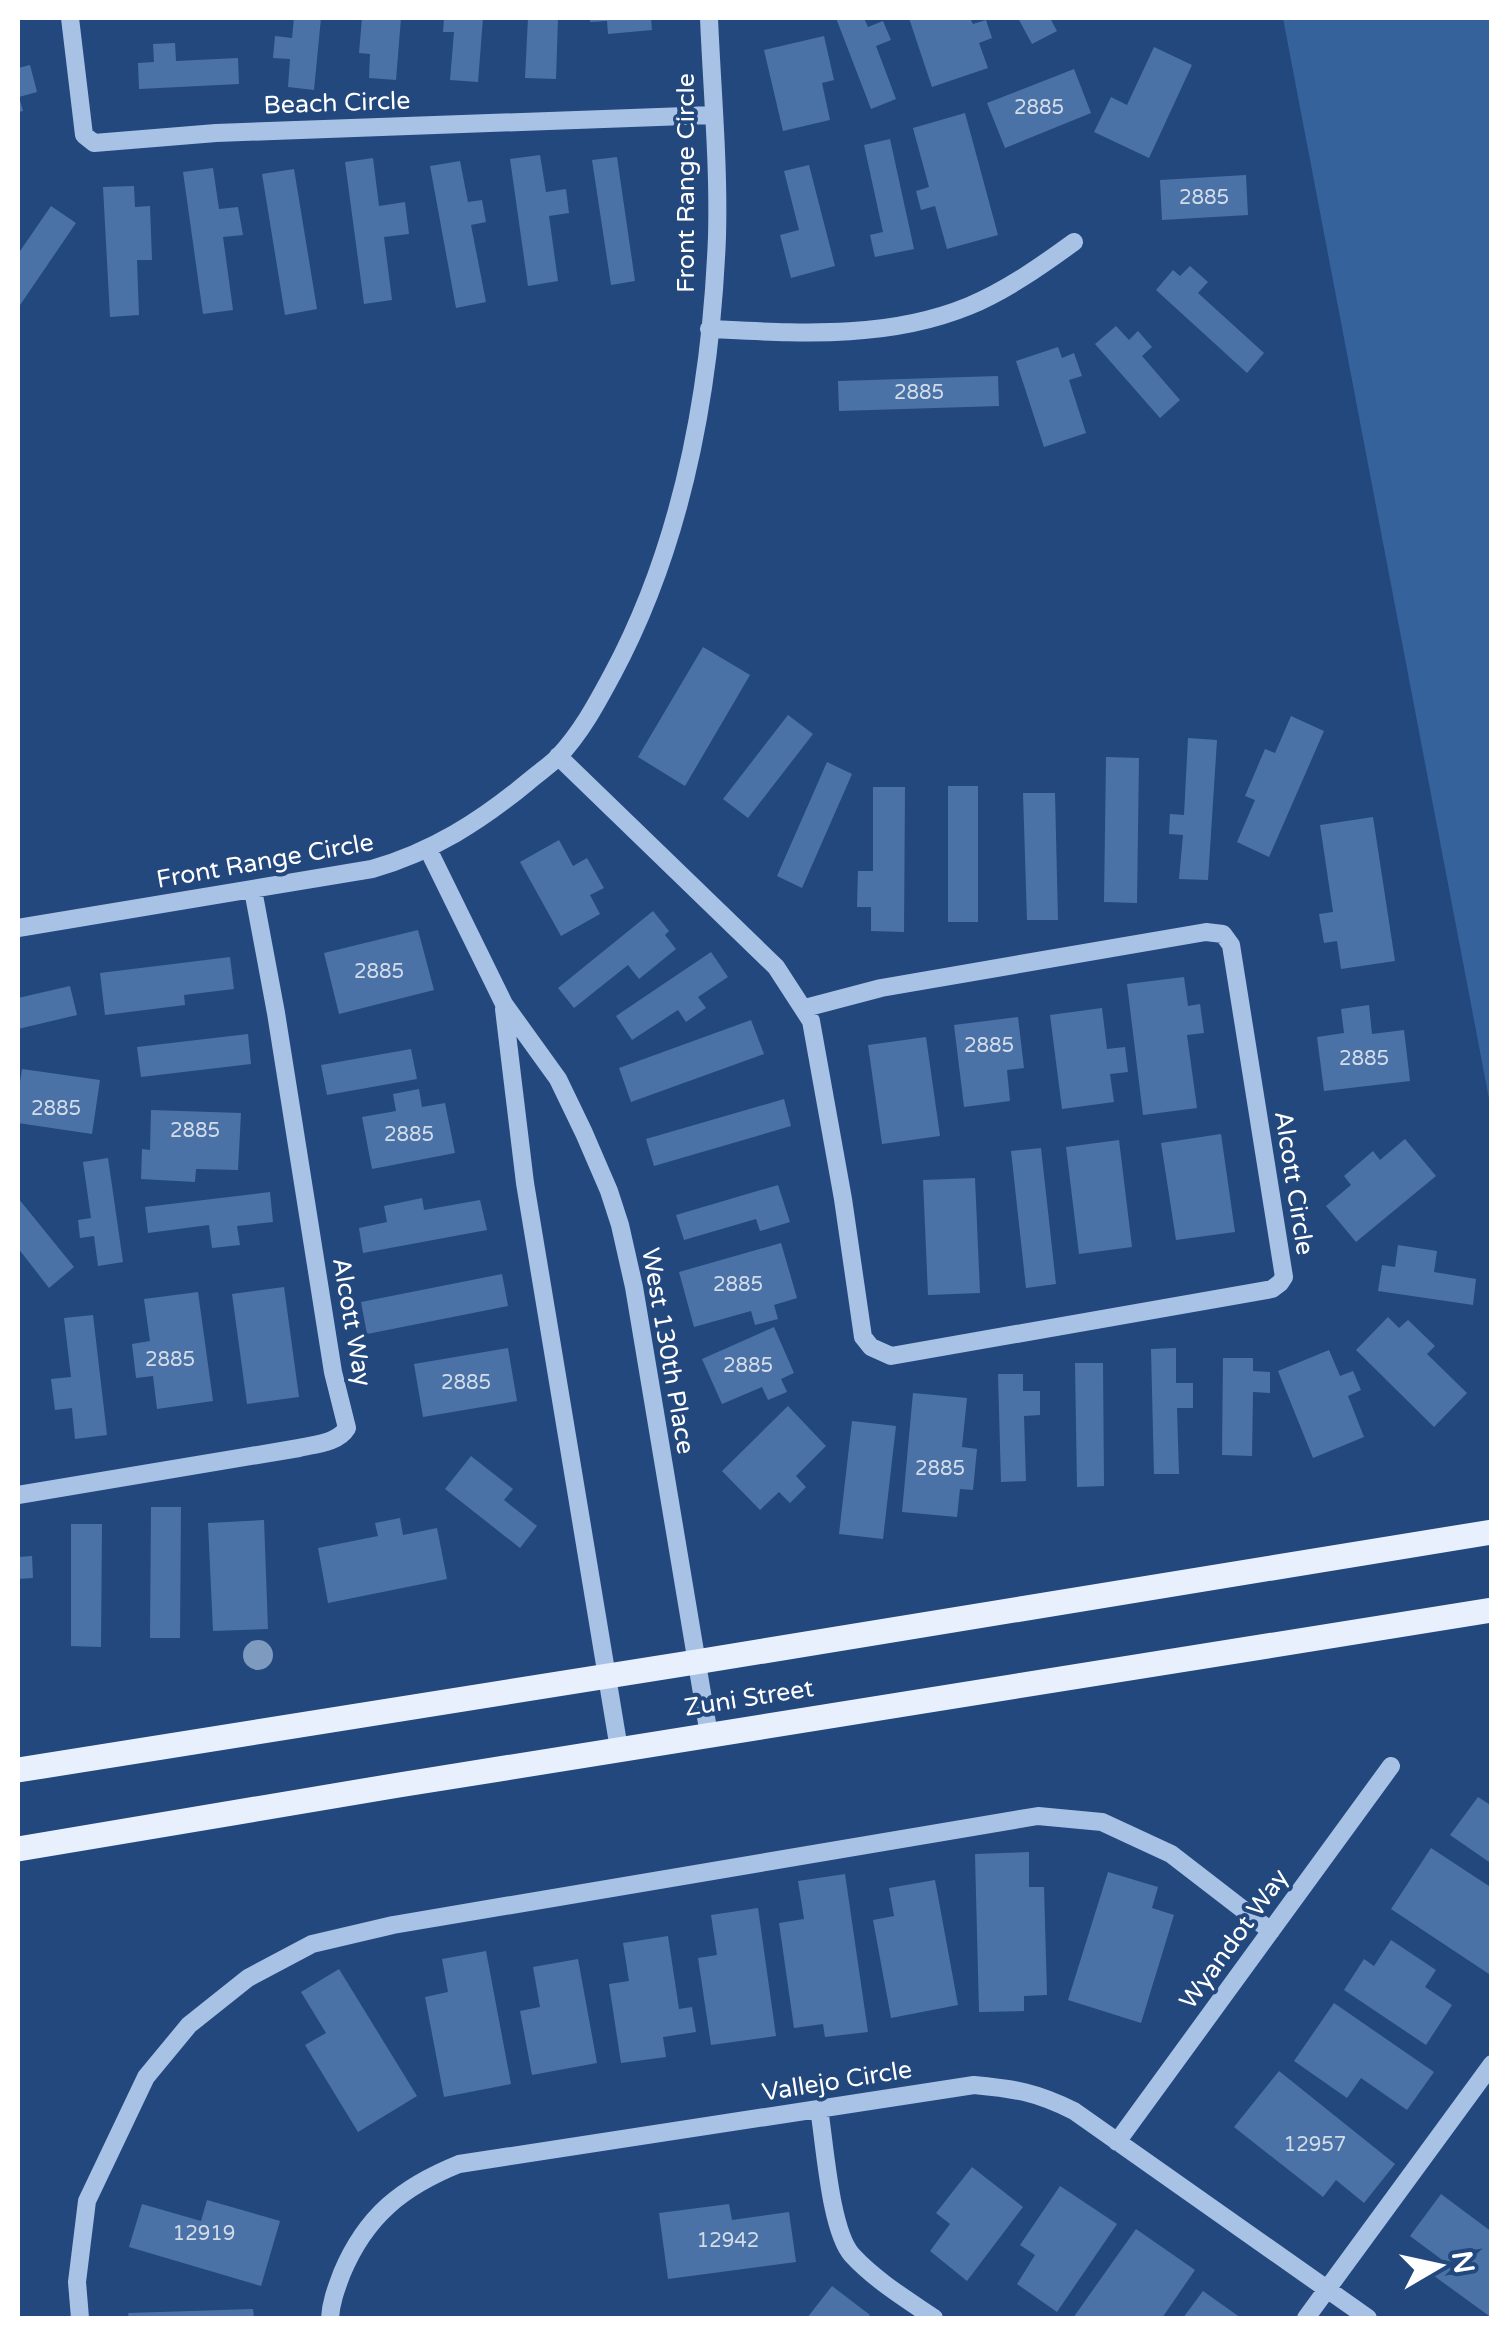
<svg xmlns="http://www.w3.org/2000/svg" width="1509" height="2336" viewBox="0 0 1509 2336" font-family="'Varela Round',sans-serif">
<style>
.green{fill:#36629c}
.building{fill:#4b72a7}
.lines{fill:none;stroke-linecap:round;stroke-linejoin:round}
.minor{stroke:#a8c2e6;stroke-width:18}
.major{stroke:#e9f0fd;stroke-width:25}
.tree{fill:#7f9abf}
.labels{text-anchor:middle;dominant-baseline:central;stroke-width:8;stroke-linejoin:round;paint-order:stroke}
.number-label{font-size:20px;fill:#d2dce9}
.street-label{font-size:25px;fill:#fff;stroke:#23487e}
</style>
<rect width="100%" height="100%" fill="#23487e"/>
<path class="green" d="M1283,18H1491V1109Z"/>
<path class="building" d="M294,18H321L314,90L288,87L290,59L273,58L275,36L292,38Z
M362,18H401L396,80L369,78L370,54L359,53Z
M444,18H483L478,82L450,80L454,32H443Z
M528,18H558L556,79L525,78Z
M590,18H651L652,30L608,34L607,21L590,22Z
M836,18H864L868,27L883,21L891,40L876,46L896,99L871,109Z
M909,18H970L973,24L986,20L992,38L979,43L988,68L932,87Z
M1018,18H1050L1057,31L1032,44Z
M824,36L834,80L822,83L830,120L783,131L764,50Z
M175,43L176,61L238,58L239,84L139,89L138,63L154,62L153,44Z
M1154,47L1192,65L1149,158L1094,132L1111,97L1127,105Z
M30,65L37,92L19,97L23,111L18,112V68Z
M1074,69L1091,113L1005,148L987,103Z
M965,113L998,235L947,249L935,206L921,210L916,191L929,187L913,128Z
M890,139L914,249L875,257L870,235L883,232L864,145Z
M540,155L546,192L566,189L569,213L549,216L558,281L528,286L510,159Z
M617,157L635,281L611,285L592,160Z
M373,158L379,206L405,202L409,234L384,237L392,300L364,304L345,162Z
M460,161L468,202L482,200L486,222L471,225L486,302L456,308L430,166Z
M809,165L835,266L791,278L780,235L799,230L784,171Z
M213,168L219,209L238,207L243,235L223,237L233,310L203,314L183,172Z
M294,169L317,309L285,315L262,174Z
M1246,175L1248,215L1162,220L1160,180Z
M134,186L135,207L150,206L152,260H137L139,315L110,317L103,187Z
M51,206L76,223L18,308V254Z
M1190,266L1208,282L1198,293L1264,353L1247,373L1156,290L1173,270L1180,276Z
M1116,326L1129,340L1138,331L1152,347L1142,356L1180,400L1160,418L1095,344Z
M1058,347L1062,358L1074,353L1082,376L1069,380L1086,433L1044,447L1016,361Z
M998,376L999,406L839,411L838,381Z
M703,647L750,675L685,786L638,757Z
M788,715L813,734L748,818L723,799Z
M1291,716L1324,731L1269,857L1237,842L1255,800L1245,796L1265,749L1275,753Z
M1188,738L1217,740L1208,880L1179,879L1183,835L1169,834L1170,814L1184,815Z
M1106,757L1139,758L1137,903L1104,902Z
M827,762L852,774L802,888L777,876Z
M948,786H978V922H948Z
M873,787H905L904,932L871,931V907H857L858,871H873Z
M1023,793H1055L1058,920H1027Z
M1373,817L1395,961L1341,969L1337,941L1324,943L1319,914L1333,912L1320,825Z
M559,840L573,866L587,858L604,888L590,895L600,914L561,936L520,862Z
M653,911L669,931L665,935L676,949L639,979L628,965L574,1008L558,988Z
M418,930L434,990L339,1014L324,953Z
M711,952L728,977L698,997L706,1008L686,1022L678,1010L632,1040L616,1016Z
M230,957L234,989L184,995L185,1005L105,1015L100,973Z
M1184,977L1188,1006L1200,1004L1204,1033L1187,1035L1197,1108L1143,1115L1127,984Z
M70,986L77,1015L18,1029V998Z
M1369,1005L1372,1034L1404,1030L1410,1081L1324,1091L1317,1037L1344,1033L1341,1009Z
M1102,1008L1107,1049L1125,1047L1128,1072L1110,1074L1114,1102L1062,1109L1050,1015Z
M1018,1017L1024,1068L1007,1070L1010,1101L964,1107L954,1025Z
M751,1020L764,1054L631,1102L619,1068Z
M248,1034L251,1064L141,1077L137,1047Z
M926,1037L940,1136L882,1144L868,1045Z
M411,1049L417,1079L327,1095L321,1065Z
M22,1069L100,1080L92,1134L18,1123V1095Z
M419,1089L422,1107L445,1103L455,1153L372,1169L362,1117L396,1111L393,1094Z
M784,1099L791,1126L654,1166L646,1139Z
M151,1110L241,1113L238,1170L196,1169L195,1182L141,1179L142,1149L150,1150Z
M1221,1134L1235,1232L1176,1240L1161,1143Z
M1405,1139L1436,1176L1356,1242L1326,1206L1351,1185L1344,1176L1373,1151L1380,1160Z
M1119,1140L1132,1247L1079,1254L1066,1147Z
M1041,1148L1056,1284L1026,1288L1011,1151Z
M108,1158L123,1262L98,1266L94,1236L80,1238L78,1220L91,1218L83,1162Z
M975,1178L980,1293L928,1295L923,1180Z
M778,1185L790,1222L760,1231L756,1219L684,1240L676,1215Z
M270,1192L273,1222L237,1226L240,1245L212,1248L209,1225L148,1233L145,1207Z
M18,1198L74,1267L49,1288L18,1248Z
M422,1198L424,1210L480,1200L487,1230L363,1253L359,1228L387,1222L384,1206Z
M781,1243L797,1298L774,1305L778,1319L755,1325L751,1311L694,1327L679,1272Z
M1398,1245L1437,1251L1434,1272L1476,1279L1473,1305L1378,1291L1382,1265L1395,1267Z
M502,1274L508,1306L367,1334L361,1302Z
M284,1287L299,1397L247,1404L232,1294Z
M198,1292L213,1401L157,1409L153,1376L136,1378L132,1344L150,1341L144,1299Z
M93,1315L107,1435L75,1439L72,1408L55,1410L51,1379L71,1377L64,1318Z
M1388,1317L1399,1328L1408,1320L1435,1346L1427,1354L1467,1393L1434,1427L1356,1350Z
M774,1327L794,1373L781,1379L787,1392L768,1400L762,1387L722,1404L702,1359Z
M508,1348L517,1401L423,1417L414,1364Z
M1176,1348V1383H1193V1408H1177L1179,1474H1154L1151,1349Z
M1329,1350L1340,1376L1353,1371L1361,1390L1348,1396L1364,1437L1313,1458L1278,1371Z
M1223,1358H1253V1371L1270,1372V1393L1253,1392L1252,1456L1222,1455Z
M1075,1363H1103L1104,1486L1077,1487Z
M998,1374H1023V1391H1040V1415L1024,1416L1026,1481L1001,1482Z
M913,1393L967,1398L962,1447L977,1449L973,1490L960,1489L957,1517L902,1512Z
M788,1406L826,1446L796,1476L806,1487L790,1503L779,1492L760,1510L722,1471Z
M852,1421L896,1426L883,1539L839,1534Z
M471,1456L513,1489L504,1500L537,1526L520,1548L445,1489Z
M151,1507H181L180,1638H150Z
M400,1518L403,1535L437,1528L447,1579L328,1603L318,1548L378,1536L375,1523Z
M264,1520L268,1629L213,1631L208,1523Z
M71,1524H102L101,1647L71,1646Z
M32,1556L33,1578L18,1579V1557Z
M1478,1797L1492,1806V1864L1450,1835Z
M1431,1848L1492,1888V1976L1391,1909Z
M1029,1852V1887H1044L1047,1995L1024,1996V2011L979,2012L975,1854Z
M1108,1872L1158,1887L1152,1908L1174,1915L1141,2023L1068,2000Z
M845,1874L868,2032L825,2037L823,2024L794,2028L779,1923L804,1919L798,1881Z
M935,1880L958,2005L891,2018L873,1920L894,1916L889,1888Z
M758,1908L776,2036L711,2045L698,1958L717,1955L711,1915Z
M668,1936L679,2009L692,2007L696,2032L663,2037L666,2057L621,2063L609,1984L629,1981L623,1943Z
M1391,1940L1436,1970L1425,1987L1452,2005L1426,2045L1344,1990L1364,1959L1374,1966Z
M486,1951L511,2084L444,2097L425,1997L448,1992L442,1959Z
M578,1959L597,2063L532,2075L520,2011L540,2007L533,1967Z
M339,1969L417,2096L358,2132L305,2045L326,2033L301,1992Z
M1334,2003L1434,2072L1407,2110L1361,2078L1347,2098L1294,2061Z
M1279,2071L1395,2164L1364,2203L1336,2180L1323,2197L1234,2127Z
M972,2167L1023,2207L967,2281L930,2251L950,2224L936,2213Z
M1060,2186L1117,2224L1057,2312L1017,2284L1035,2255L1020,2245Z
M1441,2194L1492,2232V2318L1430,2273L1441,2259L1410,2236Z
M207,2200L280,2221L261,2286L129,2247L142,2204L201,2221Z
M729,2204L732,2220L789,2212L796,2262L668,2279L659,2213Z
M1136,2229L1195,2270L1162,2318H1073Z
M832,2286L870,2315L867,2318H807Z
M1203,2291L1241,2318H1183Z
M253,2309L254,2318H129L128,2313Z"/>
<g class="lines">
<path class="minor" d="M70,18L84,135L94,143L216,133L713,115
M709,329C797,333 886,340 969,306C1007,290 1041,266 1074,242
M558,756L776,967L811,1021L843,1199L863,1337L871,1347L891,1356L1272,1289L1280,1283L1284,1277L1231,945L1223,934L1206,932L881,988L805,1008
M428,849L504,1004L558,1079L584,1133L609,1191L620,1225L634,1287L709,1735
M18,928L372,869C432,852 481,821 529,781C538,773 549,766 558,757C581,733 597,703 612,675C684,541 711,388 717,237C719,164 712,90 709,18
M504,1009L525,1183L619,1749
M18,1495L299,1448C315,1444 338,1443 347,1428L333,1372L276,1013L253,890
M819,2109C825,2144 830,2230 852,2255C875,2280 906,2299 934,2318
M1117,2142L1391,1766
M80,2318L77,2282L87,2201L146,2077L189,2025L248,1978L312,1944L393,1925L1038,1816L1102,1822L1171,1854L1271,1931
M330,2318C331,2302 336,2289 342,2273C366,2216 402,2187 459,2164L974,2085C1016,2089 1036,2092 1074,2111L1368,2318
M1306,2318L1492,2064"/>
<path class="major" d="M18,1770L696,1662L1492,1532
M18,1849L399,1785L1492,1610"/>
</g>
<circle class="tree" cx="258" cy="1655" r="15"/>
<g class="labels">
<g class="number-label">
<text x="1039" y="108">2885</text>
<text x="1204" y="198">2885</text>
<text x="919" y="393">2885</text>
<text x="379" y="972">2885</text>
<text x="989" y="1046">2885</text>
<text x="1364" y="1059">2885</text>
<text x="56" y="1109">2885</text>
<text x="195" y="1131">2885</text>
<text x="409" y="1135">2885</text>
<text x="738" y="1285">2885</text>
<text x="170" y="1360">2885</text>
<text x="748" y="1366">2885</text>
<text x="466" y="1383">2885</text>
<text x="940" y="1469">2885</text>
<text x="1315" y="2145">12957</text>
<text x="204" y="2234">12919</text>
<text x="728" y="2241">12942</text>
</g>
<g class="street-label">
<text transform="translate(337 103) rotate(-2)">Beach Circle</text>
<text transform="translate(686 183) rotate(-90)">Front Range Circle</text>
<text transform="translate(265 861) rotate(-10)">Front Range Circle</text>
<text transform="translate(1294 1183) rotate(81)">Alcott Circle</text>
<text transform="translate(352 1322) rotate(80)">Alcott Way</text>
<text transform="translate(668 1351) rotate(80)">West 130th Place</text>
<text transform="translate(749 1698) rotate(-9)">Zuni Street</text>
<text transform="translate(1234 1939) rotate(-54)">Wyandot Way</text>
<text transform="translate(837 2081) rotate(-9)">Vallejo Circle</text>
</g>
</g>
<rect width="1509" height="2336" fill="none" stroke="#ffffff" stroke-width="40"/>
<g transform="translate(1439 2266) rotate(81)" stroke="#23487e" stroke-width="8" paint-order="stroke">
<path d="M0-8L18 38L0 25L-18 38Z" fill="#ffffff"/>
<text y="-15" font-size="28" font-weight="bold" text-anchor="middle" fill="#ffffff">N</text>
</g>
</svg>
